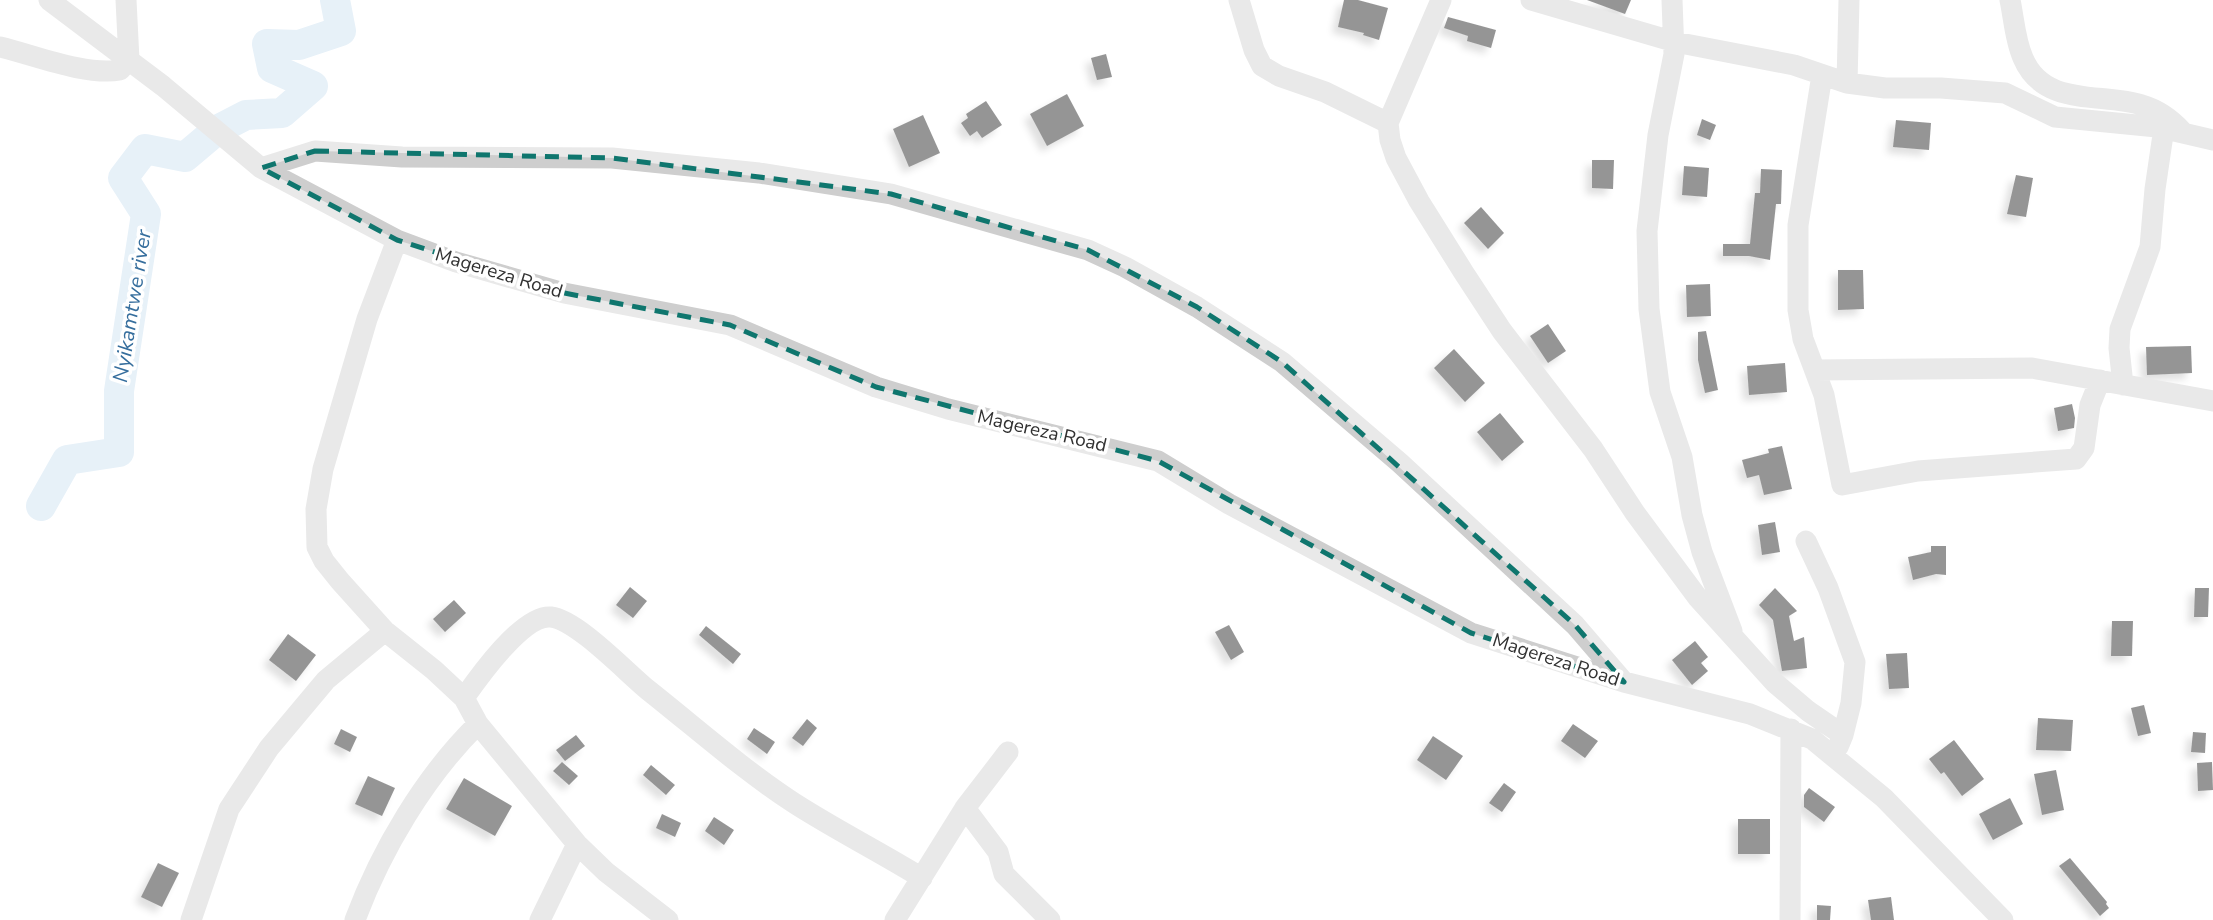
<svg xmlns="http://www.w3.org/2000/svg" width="2213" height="920" viewBox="0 0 2213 920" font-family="'Nunito Sans',sans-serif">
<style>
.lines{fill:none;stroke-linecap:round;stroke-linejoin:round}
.river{stroke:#c9dff0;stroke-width:30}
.building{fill:#181818;filter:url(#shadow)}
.minor{stroke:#cecece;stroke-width:21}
.marked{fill:none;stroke:#0f766e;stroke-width:5;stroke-dasharray:14 9;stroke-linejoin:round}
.labels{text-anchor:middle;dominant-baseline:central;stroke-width:7;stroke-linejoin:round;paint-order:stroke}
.street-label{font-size:19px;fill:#313131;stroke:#fff}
.water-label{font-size:21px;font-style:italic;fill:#366e9d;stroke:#fff}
</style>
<defs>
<filter id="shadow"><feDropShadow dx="-6" dy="6" stdDeviation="3.5" flood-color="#0004"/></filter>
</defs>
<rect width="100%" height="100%" fill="#fff"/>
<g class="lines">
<path class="river" d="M41,506L67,460L119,452V391L146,214L123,178L145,149L185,157L217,130L246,115L282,113L313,86L272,68L267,44L299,45L341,31L335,0"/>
</g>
<path class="building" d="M1344,0H1358L1388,8L1379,40L1363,35L1364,33L1338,27Z
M1587,0H1631L1625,14Z
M1448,17L1496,30L1491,48L1467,41L1468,36L1444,28Z
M1106,54L1112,77L1097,80L1091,58Z
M1067,94L1084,126L1047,146L1030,114Z
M986,101L1002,125L982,138L977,131L970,136L961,123L968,118L966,114Z
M923,115L940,153L909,167L893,129Z
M1702,119L1716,125L1710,140L1697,135Z
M1896,120L1931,123L1929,150L1893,147Z
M1592,160H1614L1613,189L1592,188Z
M1684,166L1709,168L1707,197L1682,195Z
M1761,169L1782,170L1781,204H1776L1770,260L1749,256H1723V244H1750L1755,193H1760Z
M2016,175L2033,178L2026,217L2007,214Z
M1481,207L1504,233L1488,249L1464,223Z
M1838,270H1863L1864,309L1838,310Z
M1710,284L1711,316L1687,317L1686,285Z
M1548,324L1566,351L1548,363L1530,336Z
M1706,331L1718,390L1705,393L1698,360V332Z
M2191,346L2192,373L2147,375L2146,347Z
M1454,349L1485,383L1465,402L1434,368Z
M1785,363L1787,392L1749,395L1747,366Z
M2072,404L2075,418L2074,428L2058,431L2054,408Z
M1500,413L1524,442L1502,461L1477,432Z
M1782,446L1792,489L1764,495L1759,475L1747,478L1742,460L1769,453L1768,449Z
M1775,522L1780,552L1762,555L1758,525Z
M1931,546H1946V575L1936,574L1913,580L1908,557L1931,552Z
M630,587L647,601L633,618L616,605Z
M1775,588L1797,611L1789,616L1794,641L1804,637L1807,668L1782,671L1773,620L1759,605Z
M2195,588H2209L2208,617H2194Z
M454,600L466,613L445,632L433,619Z
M2112,621H2133L2132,656H2111Z
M1229,625L1244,652L1231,660L1215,632Z
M706,626L741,654L733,664L699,635Z
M288,634L316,655L296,681L269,660Z
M1695,641L1708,657L1701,663L1708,671L1692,685L1672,660Z
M1907,653L1909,688L1889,689L1886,654Z
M2144,705L2151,733L2138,736L2131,708Z
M2038,718L2073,720L2071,751L2036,750Z
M807,719L817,728L803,746L792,738Z
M1573,724L1598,741L1585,758L1561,741Z
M754,728L775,742L767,754L747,739Z
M341,729L357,737L350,752L334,744Z
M2193,732L2206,733L2205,753L2191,752Z
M576,735L585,746L565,761L556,750Z
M1433,736L1463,756L1446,780L1417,760Z
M1954,740L1984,779L1962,796L1944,772L1941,774L1929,759Z
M562,762L578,776L569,785L553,771Z
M2212,762L2213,790L2198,791L2197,763Z
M651,765L675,785L666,795L643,775Z
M2056,770L2064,810L2042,815L2034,774Z
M368,776L395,788L382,816L355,804Z
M464,778L512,806L495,836L446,809Z
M1504,783L1516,792L1502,812L1489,803Z
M1809,788L1835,807L1824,822L1804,807V795Z
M2010,798L2023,824L1993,840L1979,814Z
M662,814L681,823L675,837L656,828Z
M714,817L734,830L724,845L705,831Z
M1738,819H1770V854H1738Z
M2070,858L2107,902L2106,904L2109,908L2100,916L2059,866Z
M158,863L179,873L162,907L141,897Z
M1891,897L1894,920H1871L1868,900Z
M1817,905L1831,906L1830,920H1817Z"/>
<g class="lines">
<path class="minor" d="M49,0L163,86L261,168L397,240L456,262L564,293L730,325L876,387L948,409L1158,461L1229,504L1471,633L1624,682L1750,714L1812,739L1884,798L2003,920
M1239,0L1254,50L1262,66L1279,76L1325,92L1388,123
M1441,0L1388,123L1390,140L1396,158L1419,201L1464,273L1502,331L1593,449L1635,513L1698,598L1775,683L1808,711L1843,735
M1531,0L1675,42L1794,65L1847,83L1885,88H1941L2005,93L2055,117L2157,127L2213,140
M1672,0L1674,54L1658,135L1647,231L1649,309L1660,392L1682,457L1692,515L1702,552L1732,631
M2010,0C2014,19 2015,40 2023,58C2044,108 2102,92 2142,105C2159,110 2171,119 2182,131
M0,47C34,55 85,76 120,70L129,60L126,0
M1822,75L1798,225V310L1803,339L1824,395L1842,485L1918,471L2076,459L2084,448L2090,405L2100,380
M1847,83L1849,0
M261,168L315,151L402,157L612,158L759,173L891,194L1088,250L1125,267L1197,307L1282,362L1400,463L1575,625L1624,682
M397,240L367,319L323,469L316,509L317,547L324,561L340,581L385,631L434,670L464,698L478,724L577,844L606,872L668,920
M1815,370L2032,368L2213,401
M2123,385L2119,348L2120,329L2150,247L2155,189L2164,128
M1806,541L1828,588L1855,662L1851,703L1843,735L1838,747
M464,698C478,678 523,614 551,617C577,620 626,672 648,690C696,728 742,769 794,803C836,830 880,852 922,878
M965,808L998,852L1004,874L1050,920
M191,920L229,809L269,748L326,680L385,631
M355,920C381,850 425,776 478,724
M540,920L577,844
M895,920L965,808L1008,752
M1790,920L1791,729"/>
</g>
<path d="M0 0H2213V920H0ZM315,151L612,158L891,194L1088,250L1197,307L1282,362L1575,625L1624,682L1471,633L1158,461L876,387L730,325L564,293L397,240L261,168Z" fill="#fff" fill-opacity=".55" fill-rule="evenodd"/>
<path class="marked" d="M315,151L612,158L891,194L1088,250L1197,307L1282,362L1575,625L1624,682L1471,633L1158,461L876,387L730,325L564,293L397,240L261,168Z"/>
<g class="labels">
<g class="street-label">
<text transform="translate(499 273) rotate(17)">Magereza Road</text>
<text transform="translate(1042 431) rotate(13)">Magereza Road</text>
<text transform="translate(1556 660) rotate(18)">Magereza Road</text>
</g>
<g class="water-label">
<text transform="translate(132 306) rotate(-81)">Nyikamtwe river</text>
</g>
</g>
</svg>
